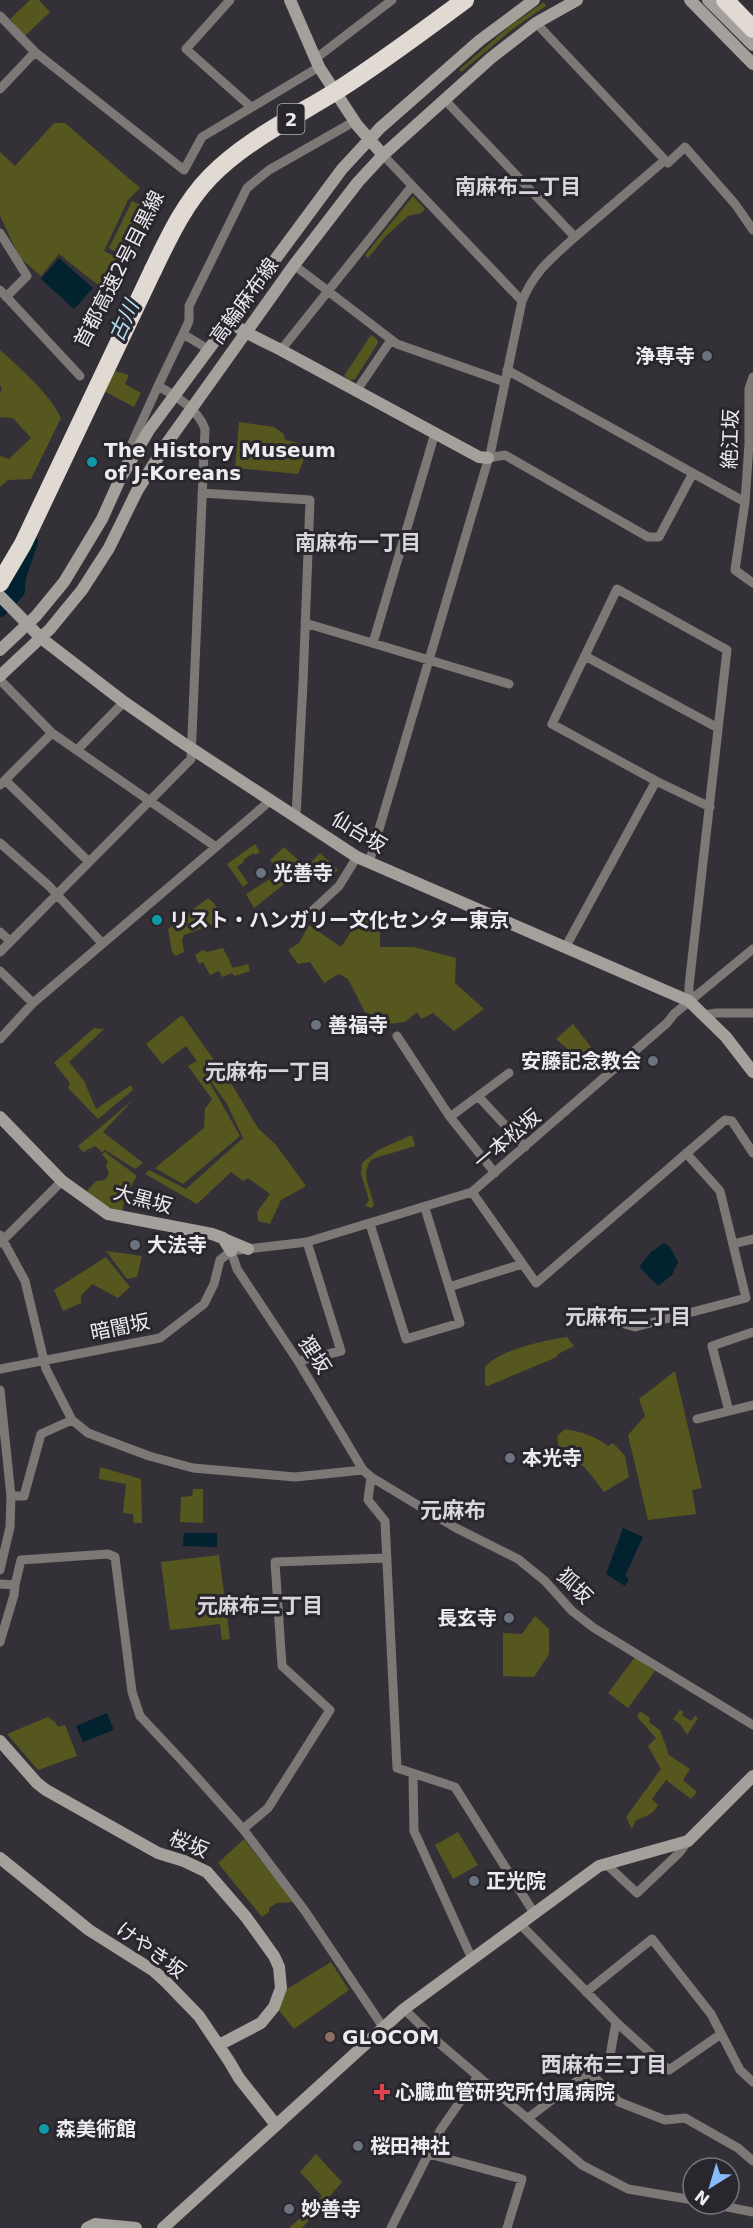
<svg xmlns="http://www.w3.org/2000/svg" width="753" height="2228" viewBox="0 0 753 2228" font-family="'DejaVu Sans','Noto Sans JP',sans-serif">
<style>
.green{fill:#56571e}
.water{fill:#01222e}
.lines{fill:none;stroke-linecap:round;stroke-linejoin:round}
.river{stroke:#01222e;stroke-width:16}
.street{stroke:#7b7876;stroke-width:9}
.secondary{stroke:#a4a09c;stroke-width:12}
.highway{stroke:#e0dad3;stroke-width:18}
.highway-bridge{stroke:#e0dad3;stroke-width:18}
.worship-dot{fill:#6b7280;stroke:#29272d;stroke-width:2}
.culture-dot{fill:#0f9aa8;stroke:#29272d;stroke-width:2}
.education-dot{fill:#8d6e63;stroke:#29272d;stroke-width:2}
.health-dot{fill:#e0444e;stroke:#29272d;stroke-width:2}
.labels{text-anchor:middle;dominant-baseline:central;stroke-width:6;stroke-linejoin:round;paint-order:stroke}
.shield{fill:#29272d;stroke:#b2b0b5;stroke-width:1.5}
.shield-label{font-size:18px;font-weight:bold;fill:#edebef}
.street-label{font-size:20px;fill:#edebef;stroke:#29272d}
.poi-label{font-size:20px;font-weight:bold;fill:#edebef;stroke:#29272d;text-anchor:start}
.neighbourhood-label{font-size:21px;font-weight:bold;fill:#dad6de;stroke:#29272d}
.water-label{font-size:21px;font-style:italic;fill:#afdff3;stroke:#29272d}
.quarter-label{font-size:22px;font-weight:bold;fill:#dad6de;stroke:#29272d}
</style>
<rect width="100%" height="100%" fill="#333137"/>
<path class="green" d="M30,0H39L50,12L25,36L10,19Z
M544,2L546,6L514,28L461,72L459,70L511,25Z
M54,123H65L140,188L128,200L104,251L118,258L103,289L59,254L41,276L20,258L0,216V152L15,166Z
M413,196L425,209L421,213L408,216L386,236L368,258L365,255Z
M132,201L156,212L131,261L109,248Z
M371,335L377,339L378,343L355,379L350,380L344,376Z
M0,350C20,368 50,394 61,418L31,479L8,480L0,487V456L9,459L31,438L13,418L0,417V393L2,389L0,385Z
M115,371L129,375L125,384L141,393L134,407L104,391Z
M239,422L274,427L284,434L285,440L295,442L308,449L298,474L235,468Z
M255,844L260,852L255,855L254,853L243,860L244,862L237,867L248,883L243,887L227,864Z
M284,847L306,867L254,908L246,894L278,874L270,860Z
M320,853L338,870L327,880L309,864Z
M208,898L214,903L222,921L184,935L182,940L184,952L175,956L172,952L168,929Z
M362,915L380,926V947H414L456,958L455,983L484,1009L454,1031L433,1013L421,1019L417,1012L405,1022L372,1026L348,979L339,974L324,983L310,962L298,964L288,950L299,943L309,925L341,947Z
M223,948L233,968L248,964L250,971L234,976L232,973L222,977L219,971L210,975L203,962L199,964L195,955L203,950L207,952Z
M182,1015L234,1088L258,1128L276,1145L306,1186L281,1200L270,1224L258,1221L257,1212L270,1194L248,1178L243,1181L231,1172L197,1204L145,1174L149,1170L186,1189L243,1138L227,1104L202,1069L240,1136L183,1184L155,1168L204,1128L205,1109L212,1099L188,1066L197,1061L186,1046L162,1064L146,1044Z
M573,1024L591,1047L579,1059L556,1039Z
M94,1028L104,1029L69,1062L84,1081L96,1109L131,1085L133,1090L98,1119L68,1088L70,1083L54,1063Z
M134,1099L103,1132L143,1163L135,1169L105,1150L102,1152L95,1146L83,1152L78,1146Z
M412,1135L415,1146L372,1159C360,1173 370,1188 374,1204L372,1208L365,1206L369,1200L361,1174L362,1163L378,1150Z
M105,1152L137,1176L126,1194L122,1211L105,1206L87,1191L96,1181L105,1180L109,1173L106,1166L108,1162L102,1154Z
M106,1251L142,1256L137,1277L127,1279Z
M106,1257L130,1287L118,1298L92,1284L81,1296V1303L63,1311L54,1290Z
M567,1337L574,1346L558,1354L557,1357L488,1386L485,1385V1367C501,1349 543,1341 567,1337Z
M675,1371L702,1488L692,1490L696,1514L648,1520L628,1435L645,1416L639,1399Z
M565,1429C582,1432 595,1436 608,1446L613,1443L625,1456L629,1477L604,1492C591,1476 580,1454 556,1456L555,1449L559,1448L557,1436Z
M100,1467L141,1479L142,1523H134L133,1514L123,1513L126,1484L99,1479Z
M193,1489H203V1523L180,1522L181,1497L192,1496Z
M219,1555L230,1639L222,1640L220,1624L170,1630L161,1562Z
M535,1616L549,1629V1654L534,1677L503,1676V1633L522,1634Z
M635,1657L655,1671L628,1708L608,1693Z
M680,1710L684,1712L682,1715L691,1721L695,1716L698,1718L687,1735L681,1725L673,1719Z
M640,1711L650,1718L649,1722L660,1730L669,1755L690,1769L683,1780L697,1792L691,1799L666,1780L652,1799L658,1805C654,1814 645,1817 636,1820L632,1829L626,1817L661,1769L648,1746L656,1738L637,1717Z
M48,1717L55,1722L58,1727L65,1725L77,1756L38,1770L7,1734Z
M458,1832L478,1865L453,1879L435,1845Z
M244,1839L293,1902L277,1903L269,1908V1912L262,1917L218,1863Z
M331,1962L349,1990L294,2029L277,2008L284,1991Z
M316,2154L342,2182L302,2228H289L309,2210L313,2203L322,2196L300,2172Z"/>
<path class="water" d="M59,258L93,288L74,309L41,279Z
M664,1243L670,1247L678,1262L672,1275L658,1286L639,1267L651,1252Z
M623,1528L643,1537L625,1576L629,1579L625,1586L606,1574Z
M184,1533H217V1547L183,1546Z
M107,1713L114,1730L83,1742L76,1726Z"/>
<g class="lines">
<path class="river" d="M0,609L17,591L18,577L30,542"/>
<path class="street" d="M230,0L186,49L251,107
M0,16L35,52L184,170L202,137L319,67
M536,23L665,160
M315,59L392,0
M0,89L35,52
M444,99L575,237L665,160L668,163L685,147L735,204L753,230
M383,155L522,301
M0,233L27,276L6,297
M294,265L397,344L505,382
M0,290L80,376
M183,334L189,321V306L247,188L269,170L355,121
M281,350L412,186
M507,370L745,502
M753,377L749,389V444L745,502L735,570L753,583
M158,386L183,334L208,349
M357,390L391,340
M488,458L505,455L648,537H659L693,473
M202,493L310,500L303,683L296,816
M305,623L509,684
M373,643L435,433
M585,656L718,728
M0,680L52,733L216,847
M77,750L124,702
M5,780L89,862
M0,785L52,733
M0,843L49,886L102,943
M369,863L491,450L522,301C535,270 551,259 575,237
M311,912L339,886L357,857
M0,932L10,941
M565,948L656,781
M0,952L191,759L205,429C198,409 176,396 158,386L133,441L126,463
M0,971L33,1003
M689,1001V986L727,650L617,589L552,724L656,781L710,807
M705,1015L716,1013H753
M397,1036L450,1117L495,1173
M0,1039L33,1003L271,800
M478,1096L525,1147
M450,1117L509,1073
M472,1192L536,1283L725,1120L732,1121L753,1153
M370,1224L406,1339L460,1323L425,1208
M0,1235L25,1281L46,1369L72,1420L88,1433L149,1456L193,1468L295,1477L363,1470
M0,1243L62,1181
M733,1244L753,1239
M231,1251L237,1269L298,1361L363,1470L371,1477L456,1528L518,1559L545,1581L572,1611L594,1628L753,1725
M449,1287L522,1264
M618,1317L625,1324L635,1327L746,1298L720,1191L686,1153
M298,1361L341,1351L307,1242
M0,1369L160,1338L204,1304L214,1284L220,1260L231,1251L307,1242L472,1192L667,1023L674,1014L753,949
M0,1390L11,1496L10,1527L0,1570
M729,1411L712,1346L753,1332
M697,1419L753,1405
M371,1477L368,1500L385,1521L397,1768L455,1787L534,1913
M11,1496H24L41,1434L72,1420
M0,1584L15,1585L14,1595L0,1642
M15,1585L21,1560L108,1554L115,1557L132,1692L140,1716L186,1765L243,1829L305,1911L383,2027
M413,1774L414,1831L472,1959
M243,1829L268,1808L330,1710L282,1666L275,1562L387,1558
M606,1864L637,1893L679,1853L688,1841
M520,1924L616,2022L669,2070L721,2034
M586,1992L652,1939L711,2014L740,2070L753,2082
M404,2009L439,2043L582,2165L628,2189L693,2200
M589,2072L619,2102L665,2120L685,2118L738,2148L753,2161
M528,2118L610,2056L616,2022
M429,2154L522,2179L507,2228
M712,2204L753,2212
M391,2228L441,2129L478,2076"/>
<path class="secondary" d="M290,0L319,67L357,125L383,155
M690,0L753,64
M708,0L753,45
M229,321L245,332L281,350L479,457L488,458
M0,596L41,638L124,702L180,741L357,857L689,1001L726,1037L753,1072
M0,650L36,616L64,582L102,519L120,479L149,430L342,169L380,128L429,85L479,41L534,0
M0,676L50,629L82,590L109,548L137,491L167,443L294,265L358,182L383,155L491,58L536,23L577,0
M0,1117L62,1181L108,1214L212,1234L223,1238L231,1251
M224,1239L248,1249
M0,1741L37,1783L46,1790L158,1853L184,1861L207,1872L246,1917L274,1956L279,1967L281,1988L274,2007L261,2023L219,2045
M0,1858L89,1930L154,1971L165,1981L199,2016L229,2061L239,2078L276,2125
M87,2228L95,2224L136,2228
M163,2228L404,2009L599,1866L688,1841L753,1776"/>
<path class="highway" d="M725,0L753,29
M0,583L23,544L153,270"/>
<path class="highway-bridge" d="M153,270C169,237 184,204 210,177C246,140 295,117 338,90C382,62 423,31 465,0"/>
</g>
<g class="worship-dot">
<circle cx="707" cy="356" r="6"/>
<circle cx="261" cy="873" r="6"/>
<circle cx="316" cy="1025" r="6"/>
<circle cx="653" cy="1061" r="6"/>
<circle cx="135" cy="1245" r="6"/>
<circle cx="510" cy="1458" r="6"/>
<circle cx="509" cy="1618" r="6"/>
<circle cx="474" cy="1881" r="6"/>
<circle cx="358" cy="2146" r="6"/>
<circle cx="289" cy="2209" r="6"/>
</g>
<g class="culture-dot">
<circle cx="92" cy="462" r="6"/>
<circle cx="157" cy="920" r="6"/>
<circle cx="44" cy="2129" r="6"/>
</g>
<circle class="education-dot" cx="330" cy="2037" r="6"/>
<path class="health-dot" d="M379 2083h6v6h6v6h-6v6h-6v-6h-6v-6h6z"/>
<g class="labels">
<rect class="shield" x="277.5" y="104" width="27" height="30" rx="4.5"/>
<g class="shield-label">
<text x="291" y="119">2</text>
</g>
<g class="street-label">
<text transform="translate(119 269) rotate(-63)">首都高速2号目黒線</text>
<text transform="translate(244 301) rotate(-54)">高輪麻布線</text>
<text transform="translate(730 439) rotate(-88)">絶江坂</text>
<text transform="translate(359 832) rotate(31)">仙台坂</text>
<text transform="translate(507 1139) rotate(-40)">一本松坂</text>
<text transform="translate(143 1199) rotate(15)">大黒坂</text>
<text transform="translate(120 1327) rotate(-12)">暗闇坂</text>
<text transform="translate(315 1355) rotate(57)">狸坂</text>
<text transform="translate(575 1586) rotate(45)">狐坂</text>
<text transform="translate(189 1844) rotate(22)">桜坂</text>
<text transform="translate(151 1950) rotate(36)">けやき坂</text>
</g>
<g class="poi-label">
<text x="695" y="356" text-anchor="end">浄専寺</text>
<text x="104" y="450">The History Museum<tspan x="104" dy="23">of J-Koreans</tspan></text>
<text x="273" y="873">光善寺</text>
<text x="169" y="920">リスト・ハンガリー文化センター東京</text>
<text x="328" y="1025">善福寺</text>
<text x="641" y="1061" text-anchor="end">安藤記念教会</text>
<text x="147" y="1245">大法寺</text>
<text x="522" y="1458">本光寺</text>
<text x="497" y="1618" text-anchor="end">長玄寺</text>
<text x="486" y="1881">正光院</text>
<text x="342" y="2037">GLOCOM</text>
<text x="395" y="2092">心臓血管研究所付属病院</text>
<text x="56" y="2129">森美術館</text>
<text x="370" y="2146">桜田神社</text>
<text x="301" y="2209">妙善寺</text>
</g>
<g class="neighbourhood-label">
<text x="518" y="187">南麻布二丁目</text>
<text x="358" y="543">南麻布一丁目</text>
<text x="268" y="1072">元麻布一丁目</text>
<text x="628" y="1317">元麻布二丁目</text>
<text x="260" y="1606">元麻布三丁目</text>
<text x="604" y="2065">西麻布三丁目</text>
</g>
<g class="water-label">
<text transform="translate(124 321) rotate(-65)">古川</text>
</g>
<g class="quarter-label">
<text x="453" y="1510">元麻布</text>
</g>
</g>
<g transform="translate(711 2186) rotate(217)"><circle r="28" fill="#29272d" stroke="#77757b" stroke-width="1.5"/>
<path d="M0-4.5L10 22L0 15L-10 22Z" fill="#89bafc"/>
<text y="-9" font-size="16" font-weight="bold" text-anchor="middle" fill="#edebef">N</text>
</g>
</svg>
